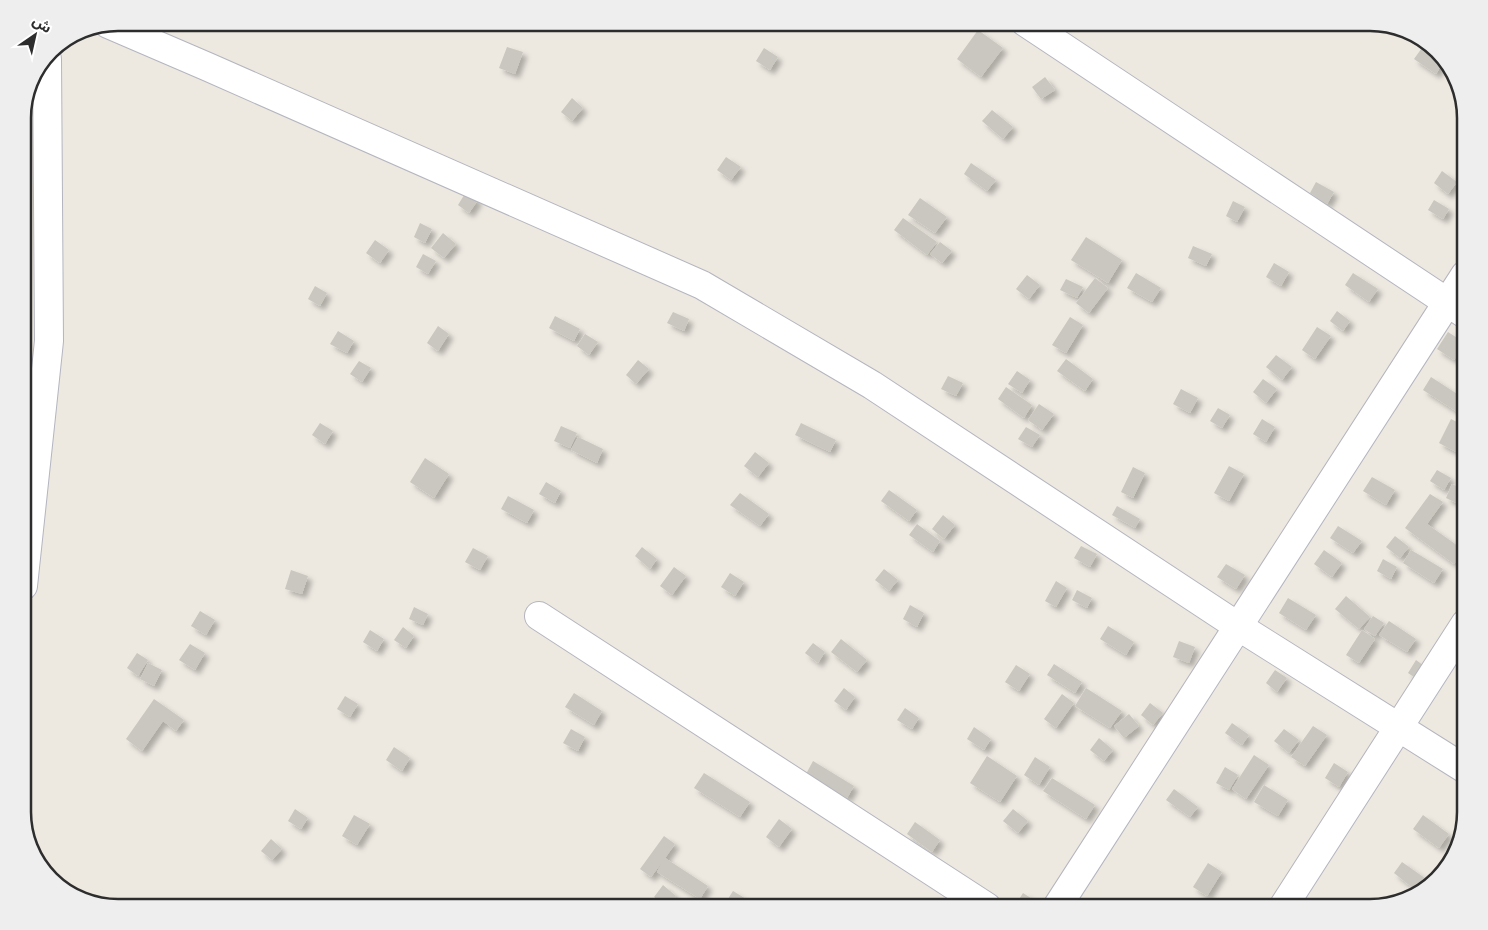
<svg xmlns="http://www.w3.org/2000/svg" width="1488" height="930" viewBox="0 0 1488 930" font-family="Commissioner,'Noto Sans Arabic',sans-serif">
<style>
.building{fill:#c9c7bf;filter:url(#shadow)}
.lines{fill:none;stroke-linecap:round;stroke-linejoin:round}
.minor-casing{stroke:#b4b5bf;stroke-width:30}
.minor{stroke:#fff;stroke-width:28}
.rim{fill:none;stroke:#2d2d2d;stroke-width:2.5}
</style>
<defs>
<filter id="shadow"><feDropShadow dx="4.5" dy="4.5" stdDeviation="2.5" flood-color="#0004"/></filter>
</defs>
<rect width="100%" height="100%" fill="#ede9e1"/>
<path class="building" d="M978,30L1003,48L981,77L957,59Z
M1424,45L1437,53L1444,61L1436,74L1414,59Z
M507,47L523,52L515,74L499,68Z
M764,48L778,57L770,70L756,61Z
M1045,77L1055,90L1041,99L1032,87Z
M572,98L583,108L572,121L561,112Z
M992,110L1013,127L1003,139L982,121Z
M726,157L741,167L731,180L717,170Z
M971,163L996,180L987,191L964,174Z
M1442,171L1457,182L1448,194L1434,183Z
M1316,182L1334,192L1327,204L1310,193Z
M466,192L478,200L469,213L458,205Z
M920,198L947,217L935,233L908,215Z
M1434,200L1449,209L1443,219L1428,210Z
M1233,201L1245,207L1237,222L1226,216Z
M903,218L937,242L927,255L894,230Z
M420,223L432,229L425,243L414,237Z
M443,233L456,244L444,258L431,248Z
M1086,237L1122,260L1108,283L1071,260Z
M375,240L389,250L380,263L366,253Z
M940,242L952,251L942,263L930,254Z
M1193,246L1212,254L1206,266L1188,258Z
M423,254L436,261L428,274L416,267Z
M1274,263L1289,272L1281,286L1266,277Z
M1136,273L1161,288L1152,302L1127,288Z
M1353,273L1378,289L1369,302L1345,285Z
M1027,275L1040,285L1029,299L1016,289Z
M1095,278L1108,288L1089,313L1076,303Z
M1066,279L1083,287L1077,298L1060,290Z
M315,286L327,293L320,306L308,299Z
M1337,311L1350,321L1343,331L1330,321Z
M673,312L689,319L684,331L667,323Z
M555,316L580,329L574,341L549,328Z
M1070,317L1083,325L1066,353L1052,345Z
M438,326L449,334L438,351L427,343Z
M1317,327L1331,336L1315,359L1302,350Z
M338,331L354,341L347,353L330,344Z
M1448,332L1465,343L1454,360L1437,349Z
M585,334L598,342L589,355L577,346Z
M1276,355L1292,367L1282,380L1266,367Z
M1066,359L1093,379L1085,391L1057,371Z
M638,360L649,369L636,384L626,375Z
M359,361L371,368L362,382L350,374Z
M1017,371L1030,380L1022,393L1008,384Z
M948,376L963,383L956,396L941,389Z
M1431,377L1465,399V417L1423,390Z
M1263,379L1277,389L1266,403L1253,392Z
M1006,387L1032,405L1024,418L998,399Z
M1181,389L1198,398L1190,413L1173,404Z
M1039,404L1054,414L1042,430L1028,420Z
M1218,408L1230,415L1222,428L1210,421Z
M1262,419L1275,427L1266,442L1253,434Z
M1451,419L1465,426L1464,456L1439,443Z
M320,423L333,431L325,444L312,435Z
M801,423L836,440L830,452L795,435Z
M561,426L577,433L570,448L554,441Z
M1026,427L1040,435L1032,447L1018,439Z
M578,437L603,449L597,463L571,450Z
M755,452L769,463L758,477L744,466Z
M425,458L449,474L434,498L410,482Z
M1229,466L1244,474L1229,501L1214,493Z
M1133,467L1145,473L1133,498L1121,492Z
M1465,468V479L1461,476Z
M1437,470L1451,478L1444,490L1430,481Z
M1372,477L1395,490L1386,505L1363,491Z
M546,482L561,491L555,503L539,494Z
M1452,484L1465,490V507L1446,498Z
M889,490L917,510L909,521L881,501Z
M740,493L769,514L760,526L730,505Z
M1430,494L1443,502L1427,524L1465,551L1454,564L1405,528Z
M508,496L534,510L527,523L501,509Z
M1117,506L1140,519L1135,528L1112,515Z
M943,515L955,525L944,539L932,529Z
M917,524L940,541L933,552L909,535Z
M1338,526L1362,541L1353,553L1330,538Z
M1395,536L1409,547L1400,558L1386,547Z
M1081,546L1097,554L1090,567L1074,558Z
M642,547L657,559L650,569L635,556Z
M473,548L488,556L480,570L465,562Z
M1324,550L1342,563L1332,577L1314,564Z
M1411,550L1443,569L1434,583L1403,563Z
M1465,555V574L1456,568Z
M1383,559L1397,567L1391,579L1377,571Z
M1226,564L1245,575L1236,589L1217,577Z
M674,567L686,576L672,595L660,586Z
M884,569L898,580L889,591L875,580Z
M291,570L308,576L302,594L285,589Z
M730,573L744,582L735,596L721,587Z
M1056,581L1067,588L1056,607L1045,601Z
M1077,590L1092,598L1087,608L1072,600Z
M1346,596L1370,617L1359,629L1335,609Z
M1288,598L1316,615L1306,630L1279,613Z
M910,605L924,613L917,627L903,619Z
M414,607L428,614L423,625L409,619Z
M200,611L215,620L206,635L191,626Z
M1373,616L1384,623L1375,636L1364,629Z
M1389,621L1416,639L1407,652L1379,635Z
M1108,626L1134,642L1126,655L1100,639Z
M403,627L414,636L406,648L394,640Z
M370,630L384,639L377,651L363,642Z
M1362,630L1375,639L1359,663L1346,655Z
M841,639L867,660L857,672L831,652Z
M1179,641L1195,647L1189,663L1173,657Z
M813,643L825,652L818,663L805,653Z
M190,644L205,653L195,670L179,660Z
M137,653L148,660L138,676L127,668Z
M1416,660L1431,671L1423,683L1408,673Z
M148,663L162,670L154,686L140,679Z
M1054,664L1082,682L1075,693L1047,675Z
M1016,665L1030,674L1019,691L1005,682Z
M1275,670L1287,678L1277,692L1266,683Z
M844,688L855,697L846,710L834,701Z
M1086,688L1122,711L1110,728L1075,706Z
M574,693L602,711L594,725L565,707Z
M1062,694L1074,703L1056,728L1044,719Z
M345,696L358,704L350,717L337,709Z
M154,699L184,720L176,731L163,721L142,751L126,739Z
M1150,703L1163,713L1153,725L1141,715Z
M905,708L919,718L912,729L897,720Z
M1129,714L1139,726L1124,738L1114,726Z
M1232,723L1249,735L1242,745L1225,733Z
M1313,726L1327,735L1305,766L1291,757Z
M974,727L991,739L984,750L967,739Z
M571,729L585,737L578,751L563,743Z
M1284,729L1299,740L1289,753L1274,741Z
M1099,738L1113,750L1104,761L1090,750Z
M394,747L410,758L402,771L386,760Z
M1254,755L1269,765L1246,799L1232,789Z
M987,756L1017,776L1000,802L970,783Z
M1035,757L1050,767L1039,785L1024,775Z
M813,761L854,786L847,798L806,774Z
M1334,763L1348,772L1339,787L1325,778Z
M1225,767L1238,775L1229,790L1216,783Z
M704,773L750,802L740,817L694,788Z
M1052,778L1095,805L1086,819L1043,791Z
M1264,785L1288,800L1278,816L1254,802Z
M1174,789L1198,807L1190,817L1166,800Z
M295,809L308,818L301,829L288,821Z
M1013,809L1028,821L1018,833L1003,821Z
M354,815L370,824L357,845L342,836Z
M1423,815L1449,834L1439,848L1413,829Z
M779,819L792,829L779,847L766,837Z
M915,822L940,840L932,852L907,834Z
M664,836L675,844L665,858L708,886L700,899L657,872L663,861L651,877L640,869Z
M271,839L282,849L272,860L261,851Z
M1402,862L1429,881L1419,893L1394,873Z
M1208,863L1222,872L1207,896L1193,887Z
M663,885L676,896L667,907L654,897Z
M733,891L759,907H727L724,905Z
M1023,893L1034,900L1029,907H1014Z
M677,900L690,907H673Z"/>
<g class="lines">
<g class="minor-casing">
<path id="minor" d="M1025,22L1465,314
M108,24L208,67L702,285L872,385L1236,625L1465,769
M23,586L49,341L47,59
M539,616L987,907
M1057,907L1465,275
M1283,907L1465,624"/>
</g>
<use href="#minor" class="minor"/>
</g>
<path d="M0 0H1488V930H0ZM118 31H1370A87 87 0 0 1 1457 118V812A87 87 0 0 1 1370 899H118A87 87 0 0 1 31 812V118A87 87 0 0 1 118 31Z" fill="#eee" fill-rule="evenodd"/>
<path class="rim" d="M118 31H1370A87 87 0 0 1 1457 118V812A87 87 0 0 1 1370 899H118A87 87 0 0 1 31 812V118A87 87 0 0 1 118 31Z"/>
<g transform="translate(35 35) rotate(34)" stroke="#ffffff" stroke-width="4" paint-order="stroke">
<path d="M0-4L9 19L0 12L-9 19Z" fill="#2d2d2d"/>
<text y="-8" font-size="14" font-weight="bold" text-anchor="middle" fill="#2d2d2d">ش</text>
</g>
</svg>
